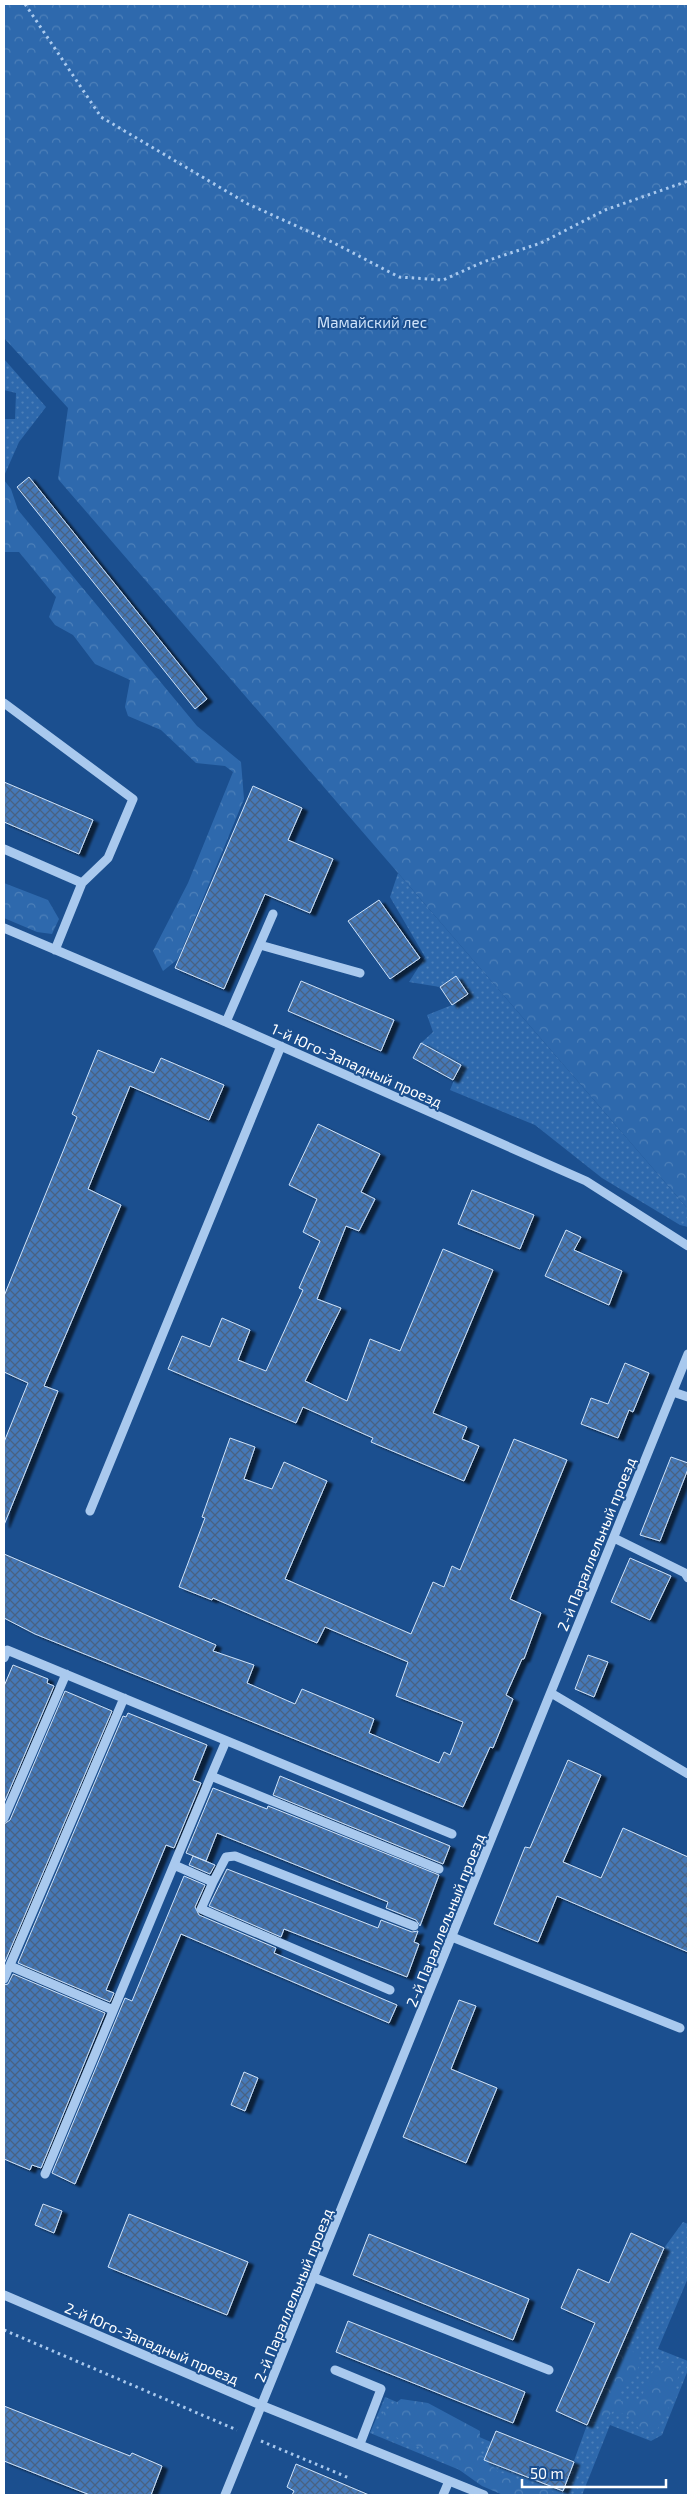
<svg xmlns="http://www.w3.org/2000/svg" width="692" height="2499" viewBox="0 0 692 2499" font-family="'Exo 2',sans-serif">
<style>
.grass{fill:url(#grass-dots)}
.forest{fill:url(#forest-crowns)}
.building{fill:url(#building-cross-hatch);stroke:#cfe3fa;filter:url(#shadow)}
.lines{fill:none;stroke-linecap:round;stroke-linejoin:round}
.path{stroke:#a9c9ee;stroke-width:3;stroke-dasharray:2.5 4;stroke-linecap:butt}
.minor{stroke:#a9c9ee;stroke-width:9}
.labels{text-anchor:middle;dominant-baseline:central;stroke-width:4;stroke-linejoin:round;paint-order:stroke}
.park-label{font-size:15px;fill:#cfe3fa;stroke:#1b4f8f}
.street-label{font-size:15px;fill:#fff;stroke:#1b4f8f}
</style>
<defs>
<pattern id="grass-dots" width="8" height="8" patternUnits="userSpaceOnUse" patternTransform="scale(1.25)"><rect width="8" height="8" fill="#2e69ad"/><path d="M2 2h.1M6 6h.1" fill="none" stroke="#4d80b9" stroke-width="1.8" stroke-linecap="round"/></pattern>
<pattern id="forest-crowns" width="20" height="18" patternUnits="userSpaceOnUse" patternTransform="scale(1.25)"><rect width="20" height="18" fill="#2e69ad"/><path d="M2 6a3 3 0 1 1 6 0M12 15a3 3 0 1 1 6 0" fill="none" stroke="#4d80b9"/></pattern>
<pattern id="building-cross-hatch" width="8" height="8" patternUnits="userSpaceOnUse" patternTransform="scale(1.25)"><rect width="8" height="8" fill="#4478b7"/><path d="M0 0l8 8M0 8l8-8" fill="none" stroke="#486282"/></pattern>
<filter id="shadow"><feDropShadow dx="5.5" dy="3" stdDeviation="1" flood-color="#0009"/></filter>
</defs>
<rect width="100%" height="100%" fill="#1b4f8f"/>
<path class="grass" d="M4,359L46,407L19,442L4,476V419H15L16,393L4,390Z
M398,873L688,1209V1227L680,1225L602,1178L535,1125L450,1090L460,1065L421,1043L433,1032L427,1015L452,1005L468,994L456,976L440,987L409,982L425,957L390,897Z
M683,2222L688,2224V2278L658,2349L688,2361V2370L662,2435L651,2441L610,2425L582,2495H520L370,2433L385,2397L491,2442L485,2460L563,2491L587,2425L664,2248Z"/>
<path class="forest" d="M4,4H688V1209L58,479L68,408L4,338Z
M4,480L11,489L18,510L197,726L241,762L244,799L178,959L163,971L153,951L188,883L233,772L225,766L196,763L161,730L128,716L125,707L130,680L95,664L73,635L55,625L49,617L56,597L19,552H4Z
M4,883L48,900L59,919L52,934L37,932L4,918Z
M631,2350L641,2358L636,2375L619,2390L621,2401L640,2400L656,2364L667,2361L681,2366L672,2401L656,2432L641,2431L628,2416L614,2410L605,2420L593,2423L589,2389L610,2355Z
M401,2399L428,2403L480,2431L479,2452L497,2471L561,2495H503L482,2486L437,2454L388,2434L380,2422L383,2413Z"/>
<path class="building" d="M29,477L207,699L195,709L17,487Z
M4,782L93,820L79,854L4,822Z
M253,786L302,808L288,840L333,859L310,913L265,894L224,989L175,968Z
M379,900L420,958L390,979L348,921Z
M456,976L468,994L452,1005L440,987Z
M301,981L394,1020L381,1051L288,1011Z
M421,1043L461,1065L453,1080L413,1058Z
M98,1050L154,1073L161,1058L224,1085L209,1120L130,1086L88,1189L121,1205L44,1386L58,1391L4,1525V1442L28,1383L4,1372V1296L77,1117L72,1114Z
M318,1124L380,1154L361,1192L375,1199L359,1231L346,1226L317,1299L341,1308L305,1381L347,1401L370,1339L400,1351L443,1249L493,1270L433,1413L467,1427L462,1439L479,1446L464,1481L371,1442L373,1438L303,1407L296,1423L168,1369L182,1336L210,1347L222,1318L250,1330L238,1360L266,1371L303,1290L299,1288L320,1241L303,1232L317,1199L289,1185Z
M472,1190L534,1215L520,1249L458,1224Z
M566,1230L581,1237L574,1250L622,1271L609,1305L545,1276Z
M625,1363L649,1373L633,1412L629,1410L618,1438L581,1424L591,1398L608,1404Z
M230,1438L255,1447L244,1479L272,1489L284,1462L327,1481L285,1579L411,1634L433,1582L444,1587L452,1566L460,1570L514,1439L567,1460L510,1599L541,1613L524,1659H522L506,1695L513,1699L493,1748L490,1747L463,1807L35,1634L4,1618V1554L216,1645L213,1651L254,1665L247,1683L295,1704L302,1689L374,1719L369,1733L439,1763L444,1752L450,1755L463,1722L396,1696L408,1662L325,1627L317,1643L213,1598L212,1600L179,1587L205,1518L202,1517Z
M671,1457L688,1463V1469L660,1541L640,1535Z
M630,1558L671,1576L650,1620L611,1602Z
M588,1655L608,1662L594,1697L575,1689Z
M13,1665L48,1679L47,1683L54,1686L4,1803V1686Z
M65,1691L112,1711L4,1964V1824L10,1820Z
M128,1713L207,1745L193,1780L201,1783L174,1848L166,1845L106,1990L114,1993L110,2002L18,1963L123,1716L126,1717Z
M568,1760L601,1775L563,1862L601,1878L623,1828L688,1857V1952L557,1896L538,1942L494,1924L525,1847L530,1848Z
M280,1776L450,1846L443,1864L273,1795Z
M213,1788L267,1809L268,1806L439,1875L420,1926L416,1920L386,1908L388,1902L217,1833L206,1861L186,1853Z
M193,1856L215,1865L210,1874L189,1865Z
M227,1869L378,1928L381,1920L412,1932L418,1931L414,1942L419,1944L407,1977L284,1929L281,1937L209,1906Z
M184,1876L205,1885L195,1907L199,1915L276,1948L274,1953L397,2005L389,2023L181,1934L75,2184L52,2173L125,1998L132,2001Z
M13,1974L105,2013L41,2168L32,2165L30,2170L4,2159V1985L8,1984Z
M459,2000L476,2006L451,2069L497,2088L466,2163L403,2137Z
M244,2072L258,2078L245,2111L231,2105Z
M43,2204L62,2211L54,2233L35,2225Z
M129,2214L248,2262L227,2315L108,2267Z
M631,2233L664,2248L587,2425L556,2411L595,2323L561,2308L578,2269L609,2283Z
M369,2234L529,2299L513,2340L353,2275Z
M348,2321L525,2392L513,2423L336,2352Z
M4,2406L130,2456L132,2453L162,2466L151,2495H90L4,2461Z
M496,2431L574,2462L563,2491L484,2460Z
M296,2464L369,2495H292L294,2491L287,2487Z"/>
<g class="lines">
<path class="path" d="M25,4L101,117L248,204L334,243L399,277L443,280L483,262L541,243L605,210L688,181
M4,2330L237,2430
M261,2441L349,2478"/>
<path class="minor" d="M4,703L133,799L108,858L82,883
M4,849L82,883L55,950
M4,928L226,1022L586,1181L688,1246
M260,945L360,973
M226,1022L273,914
M673,1392L688,1397
M90,1511L281,1046
M614,1538L685,1573L688,1578
M4,1658L7,1650L452,1834
M551,1693L688,1774
M226,1741L211,1776L439,1869
M4,1818L66,1674
M174,1865L213,1882L201,1909L390,1990
M213,1882L226,1857L235,1856L414,1926
M452,1937L680,2028
M10,1966L113,2010
M4,1979L124,1698
M45,2174L211,1776
M315,2278L549,2370
M4,2295L263,2406L484,2495
M335,2370L381,2389L360,2444
M225,2495L688,1354
M443,2495L449,2481"/>
</g>
<g class="labels">
<g class="park-label">
<text x="372" y="322">Мамайский лес</text>
</g>
<g class="street-label">
<text transform="translate(357 1065) rotate(24)">1-й Юго-Западный проезд</text>
<text transform="translate(596 1544) rotate(-68)">2-й Параллельный проезд</text>
<text transform="translate(445 1920) rotate(-68)">2-й Параллельный проезд</text>
<text transform="translate(293 2295) rotate(-68)">2-й Параллельный проезд</text>
<text transform="translate(152 2343) rotate(23)">2-й Юго-Западный проезд</text>
</g>
</g>
<rect width="692" height="2499" fill="none" stroke="#ffffff" stroke-width="10"/>
<path d="M522 2479v8h144v-8" fill="none" stroke="#ffffff" stroke-width="2.5"/>
<text x="530" y="2479" font-size="15" fill="#ffffff" stroke="#1b4f8f" stroke-width="4" paint-order="stroke">50 m</text>
</svg>
